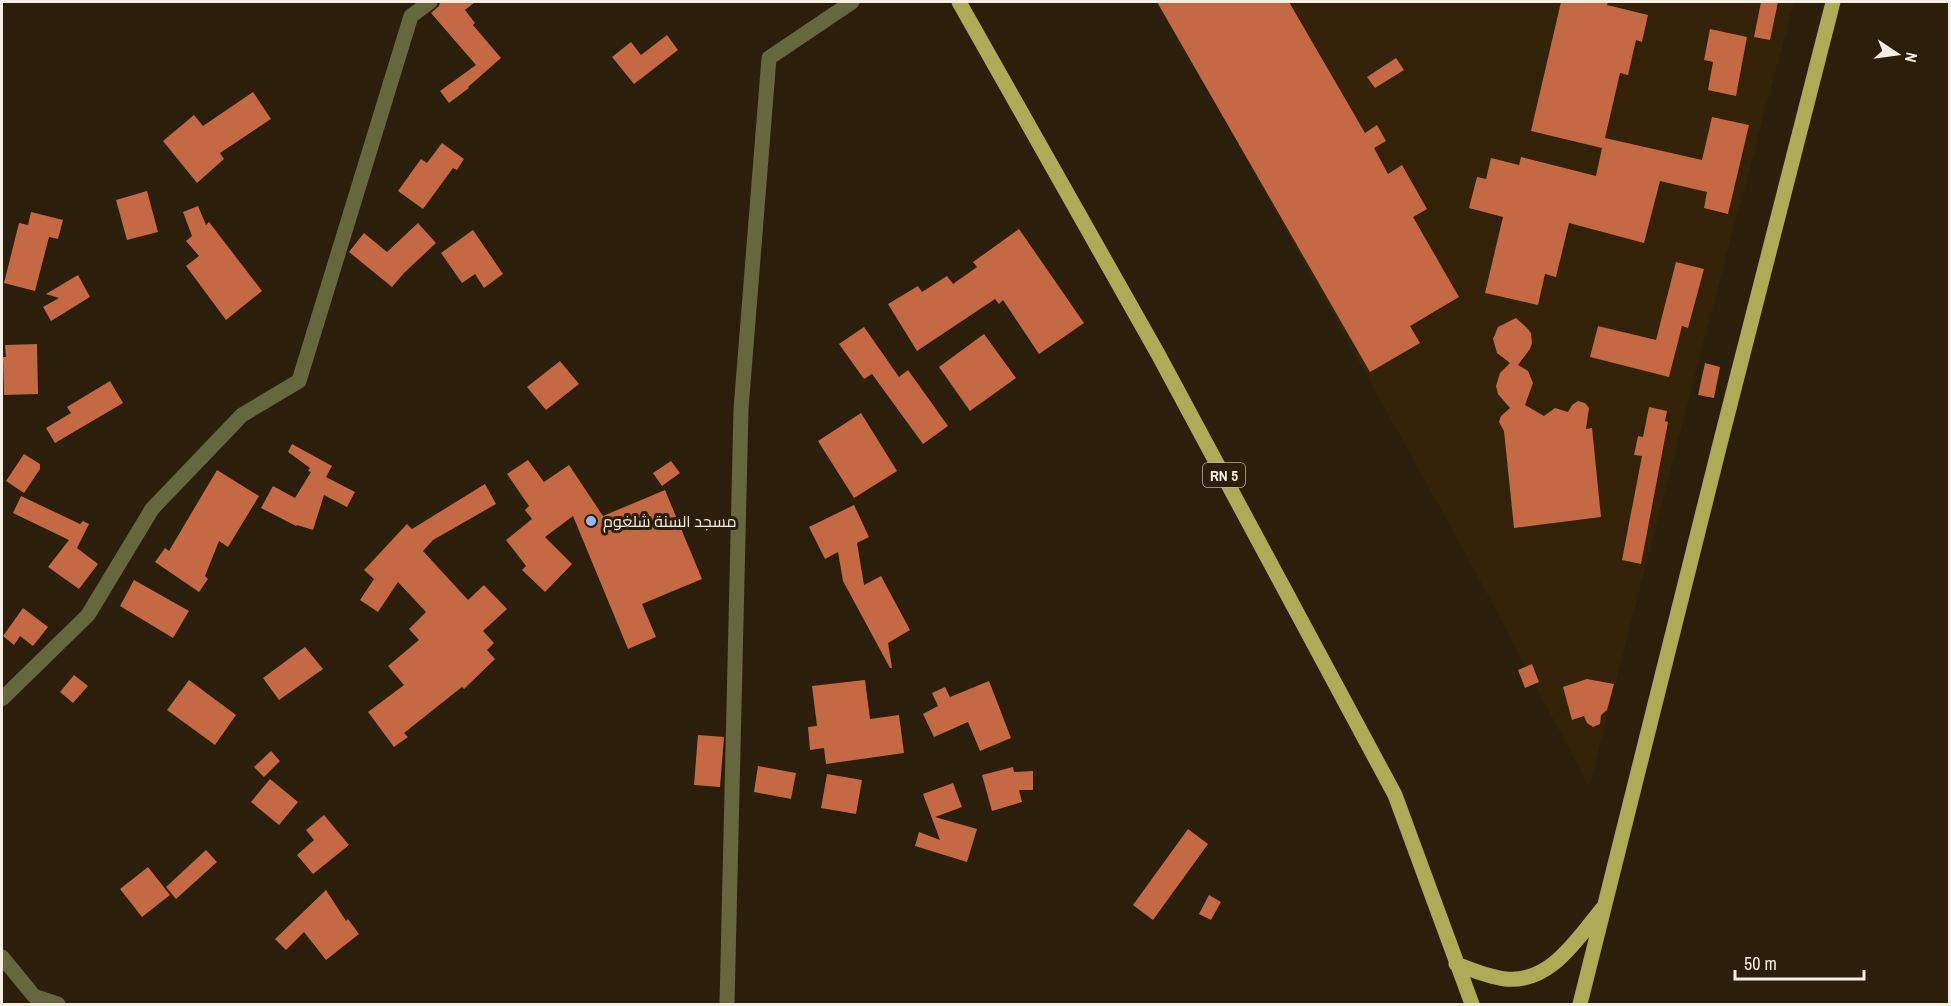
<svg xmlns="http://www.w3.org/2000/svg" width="1951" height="1006" viewBox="0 0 1951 1006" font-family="'Archivo Narrow',Cairo,sans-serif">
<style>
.built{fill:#332208}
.building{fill:#c46944}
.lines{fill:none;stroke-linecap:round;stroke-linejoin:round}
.street{stroke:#66663f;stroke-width:15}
.primary{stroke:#acac57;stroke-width:15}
.poi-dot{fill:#9bb5fd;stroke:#2b1e0b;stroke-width:2}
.labels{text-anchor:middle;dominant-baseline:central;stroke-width:6;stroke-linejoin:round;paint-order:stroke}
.shield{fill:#2b1e0b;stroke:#bab0a2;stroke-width:1.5}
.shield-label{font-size:15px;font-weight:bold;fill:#f7eee3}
.poi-label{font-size:16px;fill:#f7eee3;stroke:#2b1e0b;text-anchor:start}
</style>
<rect width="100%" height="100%" fill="#2b1e0b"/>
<path class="built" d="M1159,2H1794L1700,355L1589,787L1468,558Z"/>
<path class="building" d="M440,2H475L465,10L475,23L473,25L501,58L468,87L469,88L449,103L440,91L476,65L431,13L439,6Z
M1157,2H1289L1365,133L1377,125L1386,141L1374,148L1388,174L1402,165L1427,209L1413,217L1459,297L1410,326L1420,343L1370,372Z
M1561,2H1608L1607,5L1648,15L1642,42L1636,40L1628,75L1620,73L1605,138L1702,160L1712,117L1749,125L1728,214L1704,208L1707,192L1660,181L1644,243L1569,223L1556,277L1545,274L1538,305L1485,293L1503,217L1469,208L1477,177L1486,179L1491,158L1519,165L1521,157L1596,176L1602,148L1531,131Z
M1761,2H1778L1770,40L1754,37Z
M1710,29L1747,37L1736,96L1708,90L1713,62L1704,60Z
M667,35L678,50L634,84L612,57L631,42L641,55Z
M1396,58L1404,70L1375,88L1367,77Z
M253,92L271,119L220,153L224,159L197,183L163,141L194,115L203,126Z
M442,143L464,159L457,170L453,168L423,209L398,191L421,159L427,163Z
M147,191L158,232L127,240L116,200Z
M198,206L206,225L209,222L262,291L226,320L186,266L199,256L186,241L192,236L183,212Z
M31,212L63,220L58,239L49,237L35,291L4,283L19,223L28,225Z
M418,223L436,243L404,273L392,287L349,252L364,233L387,252Z
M1019,229L1084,323L1039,354L1003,300L999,304L995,299L917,351L888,304L918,286L922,292L947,276L953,284L977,267L973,262Z
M473,230L503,274L484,288L475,274L462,283L441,253Z
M1676,262L1704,269L1688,328L1682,326L1669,377L1590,357L1598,326L1656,340Z
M78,275L90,297L51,321L43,307L59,298L46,294Z
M1516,318L1527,328L1531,333L1532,343L1530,349L1518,365L1528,371L1533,383L1525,405L1544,416L1555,408L1568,412L1572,405L1578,401L1585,403L1589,408L1586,429L1592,428L1601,517L1514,528L1504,431L1499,422L1501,416L1510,408L1498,394L1496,386L1500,373L1510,363L1497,353L1493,339L1498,327Z
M864,327L899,377L908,370L948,426L923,444L872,374L864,379L839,344Z
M984,334L1016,378L970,411L939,367Z
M37,344L38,394L4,395L3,357H6L5,345Z
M560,361L579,384L546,410L527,387Z
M1705,363L1720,367L1714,398L1698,395Z
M110,381L123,403L55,443L46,428L71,413L67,407Z
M1649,407L1667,411L1665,421L1668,422L1641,564L1622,560L1642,456L1634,455L1638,436L1643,437Z
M861,413L897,471L854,498L818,441Z
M292,444L332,466L326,477L355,492L347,507L324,495L313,530L297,525L296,526L261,508L273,486L295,498L311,472L308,471L310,468L288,452Z
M24,454L40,464V469L24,493L6,481Z
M528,460L544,482L569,465L603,516L665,490L702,579L642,604L656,637L628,649L573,516L545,537L572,564L545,592L522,570L526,566L506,540L532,519L525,510L529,506L507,474Z
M671,461L680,473L662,486L653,473Z
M217,470L259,496L228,547L219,541L205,576L208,579L199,592L155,562L165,548L169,551Z
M485,484L496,504L433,540L423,551L468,600L484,585L507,609L483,631L494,643L487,650L495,659L464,689L462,687L404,733L408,737L394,747L368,712L404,685L388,666L419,640L409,629L426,612L398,582L378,612L360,600L374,579L364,570L407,524L412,529Z
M21,496L80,524L83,521L89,524L77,548L98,564L79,589L48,567L69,540L13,513Z
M854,505L869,537L857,543L864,585L881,576L910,630L888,643L892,668H890L843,581L838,552L825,559L809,527Z
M134,580L189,611L173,638L120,606Z
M23,608L48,627L33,646L20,636L14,645L3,636Z
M305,647L323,669L279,700L263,678Z
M1532,664L1539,682L1525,688L1518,670Z
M74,675L88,686L73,703L60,692Z
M1587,679L1614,684L1607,710L1601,715L1600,724L1593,727L1587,723L1584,716L1572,720L1563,687Z
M189,680L236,715L215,745L167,710Z
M865,680L870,719L899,715L904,753L826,764L824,748L810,750L808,727L817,726L812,686Z
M989,681L1011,738L980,751L968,722L934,737L923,714L938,706L932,693L945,687L950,697Z
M698,735L724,737L720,787L694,785Z
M271,751L280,761L264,777L254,767Z
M758,766L796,773L791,799L754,792Z
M1013,767L1014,772L1033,771V790H1019L1022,802L992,811L982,775Z
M827,774L862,780L856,814L821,808Z
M270,779L298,802L279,825L251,802Z
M953,783L962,807L935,817L977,829L967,862L915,846L919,832L940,840L923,794Z
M324,815L349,845L313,874L297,855L314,840L306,830Z
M1188,829L1208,844L1153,920L1133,905Z
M206,850L217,862L176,899L166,887Z
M148,867L170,895L142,917L120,889Z
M326,890L346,921L348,919L359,934L326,960L304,932L286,950L275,939Z
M1209,895L1221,902L1211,920L1199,914Z"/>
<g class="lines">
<path class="street" d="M2,699L88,615L152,509L242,415L299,381L411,16L430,2
M2,957L34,996L58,1004
M727,1004L741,409L769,58L852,2"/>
<path class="primary" d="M959,2L1158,354L1395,795L1472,1004
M1456,964C1472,970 1488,977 1505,979C1550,984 1577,939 1602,909
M1580,1004L1721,440L1833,2"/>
</g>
<circle class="poi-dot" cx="591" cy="521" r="6"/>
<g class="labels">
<rect class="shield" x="1203" y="463" width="42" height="24" rx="4.5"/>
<g class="shield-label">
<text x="1224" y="475">RN 5</text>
</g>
<g class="poi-label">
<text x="603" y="521">مسجد السنة شلغوم</text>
</g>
</g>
<rect width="1951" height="1006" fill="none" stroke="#f7eee3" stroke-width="6"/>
<g transform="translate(1897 54) rotate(103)" stroke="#2b1e0b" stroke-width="4.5" paint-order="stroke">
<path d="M0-4.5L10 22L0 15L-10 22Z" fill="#f7eee3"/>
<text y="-9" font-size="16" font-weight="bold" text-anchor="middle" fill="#f7eee3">N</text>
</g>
<path d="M1735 970v9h129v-9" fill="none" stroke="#f7eee3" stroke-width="3"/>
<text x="1744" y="970" font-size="18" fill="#f7eee3" stroke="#2b1e0b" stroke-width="4.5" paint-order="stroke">50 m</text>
</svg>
